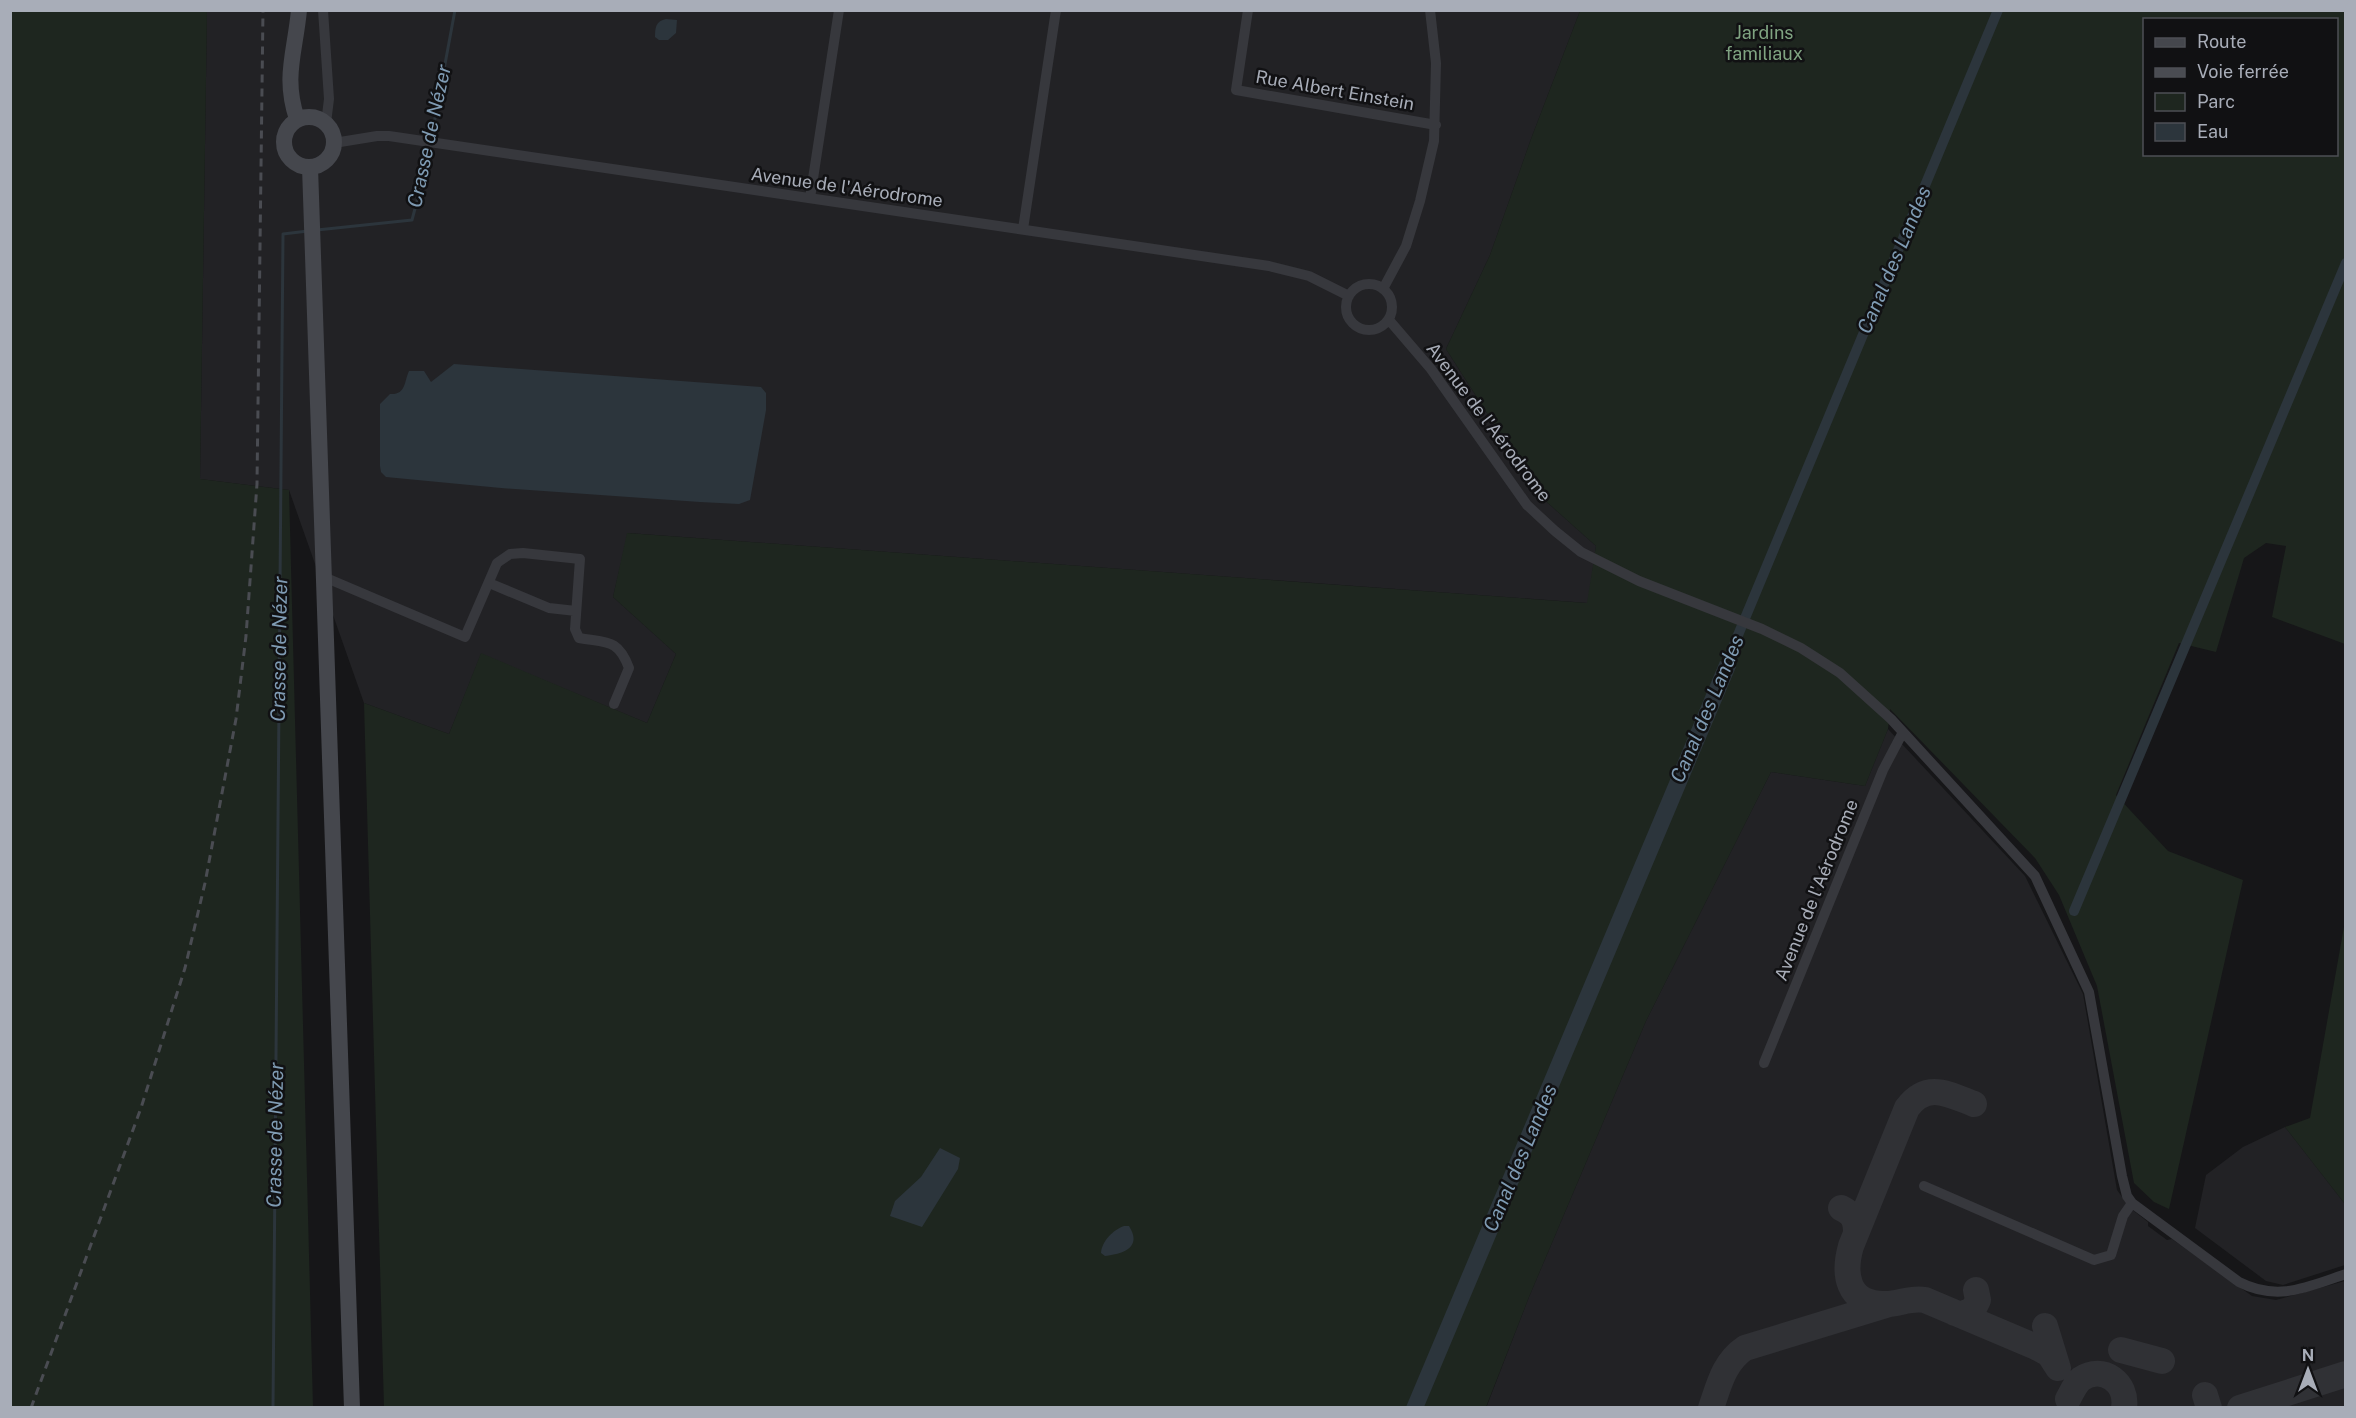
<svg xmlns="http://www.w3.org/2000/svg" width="2356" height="1418" viewBox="0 0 2356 1418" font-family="'Public Sans',sans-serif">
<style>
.built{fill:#222225}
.green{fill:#1e261f;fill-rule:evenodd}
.water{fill:#2c353c}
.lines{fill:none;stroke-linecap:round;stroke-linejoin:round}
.stream{stroke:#2c353c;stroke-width:3}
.canal{stroke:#2c353c;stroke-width:10}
.taxiway{stroke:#303135;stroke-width:26}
.street{stroke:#37383d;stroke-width:10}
.secondary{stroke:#45474d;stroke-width:16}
.rail{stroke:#4a4c52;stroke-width:3;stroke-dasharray:8 6;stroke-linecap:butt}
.labels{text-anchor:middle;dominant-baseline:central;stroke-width:5;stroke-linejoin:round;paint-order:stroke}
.park-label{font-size:18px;fill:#7fa381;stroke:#111113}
.street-label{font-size:18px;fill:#a8adb8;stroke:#111113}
.water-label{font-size:20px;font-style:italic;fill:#7f9bb3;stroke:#111113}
</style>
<rect width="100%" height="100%" fill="#161618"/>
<path class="built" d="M207,11H1580L1531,139L1490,255L1446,349L1540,496L1596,546L1588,603L628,533L613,597L676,654L647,723L481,654L449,734L364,703L289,490L200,479Z
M1888,729L2025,876L2083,994L2117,1190L2130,1208L2148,1222V1226L2167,1240L2172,1239L2252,1296L2276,1300L2345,1281V1407L1486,1408L1529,1297L1646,1021L1771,772L1865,786Z
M2285,1127L2345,1204V1265L2283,1285L2266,1281L2195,1228L2206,1175L2243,1147Z"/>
<path class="green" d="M11,10L207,11L200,479L289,490L313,1407H11Z
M1580,11H2345V644L2272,617L2286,546L2266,543L2244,558L2216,652L2179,643L2116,795L2168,851L2243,880L2169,1209L2154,1202L2134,1183L2097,986L2059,895L2035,858L1890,709L1888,729L1865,786L1771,772L1646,1021L1529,1297L1486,1407H384L364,703L449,734L481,653L647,723L676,654L613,597L627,533L1587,603L1596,546L1540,496L1446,349L1490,255L1531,139ZM2144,20H2336V154H2144Z
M2345,921L2346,1204H2345L2285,1127L2310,1118Z"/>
<path class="water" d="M666,19L677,20L676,33L668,40H659L655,37C655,27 656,21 666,19Z
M454,364L761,387L766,393V410L750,500L739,504L700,502L501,488L386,477L381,472L380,466V404L390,394C406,395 404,382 409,371H424L431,382Z
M1720,661L1736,667L1424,1407H1406Z
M940,1148L960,1158L958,1169L922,1227L890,1216L895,1201L921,1177Z
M1124,1226H1129C1143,1248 1122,1254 1105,1256L1101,1253C1102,1241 1113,1230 1124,1226Z"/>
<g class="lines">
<path class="stream" d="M317,230L412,220L426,167L455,10
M273,1408L283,234L308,231"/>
<path class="canal" d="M1721,676L1998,10
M2074,911L2346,263"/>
<path class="taxiway" d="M1974,1104C1948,1094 1927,1081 1907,1108L1851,1246C1843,1274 1847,1303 1883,1304C1898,1305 1909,1297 1925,1300L2036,1347L2049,1354L2058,1368
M1841,1208C1853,1214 1856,1219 1856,1233
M1955,1313L1962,1314L1973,1310L1978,1300L1976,1290
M2045,1326L2057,1365
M2121,1350L2162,1361
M2205,1395L2209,1408
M2068,1399C2072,1392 2075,1384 2081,1379C2103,1364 2128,1383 2124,1408
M1711,1408C1719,1385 1724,1362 1745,1348L1889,1304
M2240,1408L2346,1374"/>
<path class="street" d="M323,10L329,99L326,123
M1248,10L1236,90L1436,125
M334,143L377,136H389L1269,266L1309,276L1349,296
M810,198L839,10
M1023,229L1056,10
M1346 307a23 23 0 1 1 46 0a23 23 0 1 1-46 0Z
M1383,289L1406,246L1420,201L1434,141L1436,63L1430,10
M1389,320L1431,369L1527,505L1555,531L1581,552L1639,581L1762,629L1801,648L1840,673L1891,719L2035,876L2089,992L2122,1176L2127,1196L2132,1203L2239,1282C2278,1302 2307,1287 2346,1274
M324,577L465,637L497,563L510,554L523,553L580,559L575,629L579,638C606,643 618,638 629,668L614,704
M489,583L549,608L576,611
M1764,1063L1883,770L1903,732
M1924,1186L2094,1260L2111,1255L2123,1216L2132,1203"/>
<path class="secondary" d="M284 142a25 25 0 1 1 50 0a25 25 0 1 1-50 0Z
M297,119C283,77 295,53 299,10
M310,167L352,1408"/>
<path class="rail" d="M31,1408L141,1108L185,968L205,883L236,719L246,636L257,484L263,10"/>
</g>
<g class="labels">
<g class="park-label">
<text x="1764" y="32">Jardins<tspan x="1764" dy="21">familiaux</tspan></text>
</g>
<g class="street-label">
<text transform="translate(1335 90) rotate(10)">Rue Albert Einstein</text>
<text transform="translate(847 187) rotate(8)">Avenue de l'Aérodrome</text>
<text transform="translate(1489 422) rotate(53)">Avenue de l'Aérodrome</text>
<text transform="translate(1816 890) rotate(-68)">Avenue de l'Aérodrome</text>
</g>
<g class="water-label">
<text transform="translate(429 136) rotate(-78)">Crasse de Nézer</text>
<text transform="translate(1894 260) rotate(-67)">Canal des Landes</text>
<text transform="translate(279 649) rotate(-89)">Crasse de Nézer</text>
<text transform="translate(1707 709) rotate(-67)">Canal des Landes</text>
<text transform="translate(275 1135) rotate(-89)">Crasse de Nézer</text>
<text transform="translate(1520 1158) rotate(-67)">Canal des Landes</text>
</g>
</g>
<rect width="2356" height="1418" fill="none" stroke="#a8adb8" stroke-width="24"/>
<rect x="2143" y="18" width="195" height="138" fill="#111113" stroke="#4d4f55" stroke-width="1.5"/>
<rect x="2155" y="38" width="30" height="9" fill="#45474d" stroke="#4d4f55" stroke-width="1.5"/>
<text x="2197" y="48" font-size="18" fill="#a8adb8">Route</text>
<rect x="2155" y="68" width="30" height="9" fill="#4a4c52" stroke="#4d4f55" stroke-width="1.5"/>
<text x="2197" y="78" font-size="18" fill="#a8adb8">Voie ferrée</text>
<rect x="2155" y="93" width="30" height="18" fill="#1e261f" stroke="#4d4f55" stroke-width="1.5"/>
<text x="2197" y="108" font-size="18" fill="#a8adb8">Parc</text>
<rect x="2155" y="123" width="30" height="18" fill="#2c353c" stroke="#4d4f55" stroke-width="1.5"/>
<text x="2197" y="138" font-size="18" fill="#a8adb8">Eau</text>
<g transform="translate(2308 1370)" stroke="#111113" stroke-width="4.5" paint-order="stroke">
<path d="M0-4.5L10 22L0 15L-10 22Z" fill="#a8adb8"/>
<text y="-9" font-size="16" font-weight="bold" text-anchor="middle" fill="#a8adb8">N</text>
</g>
</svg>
